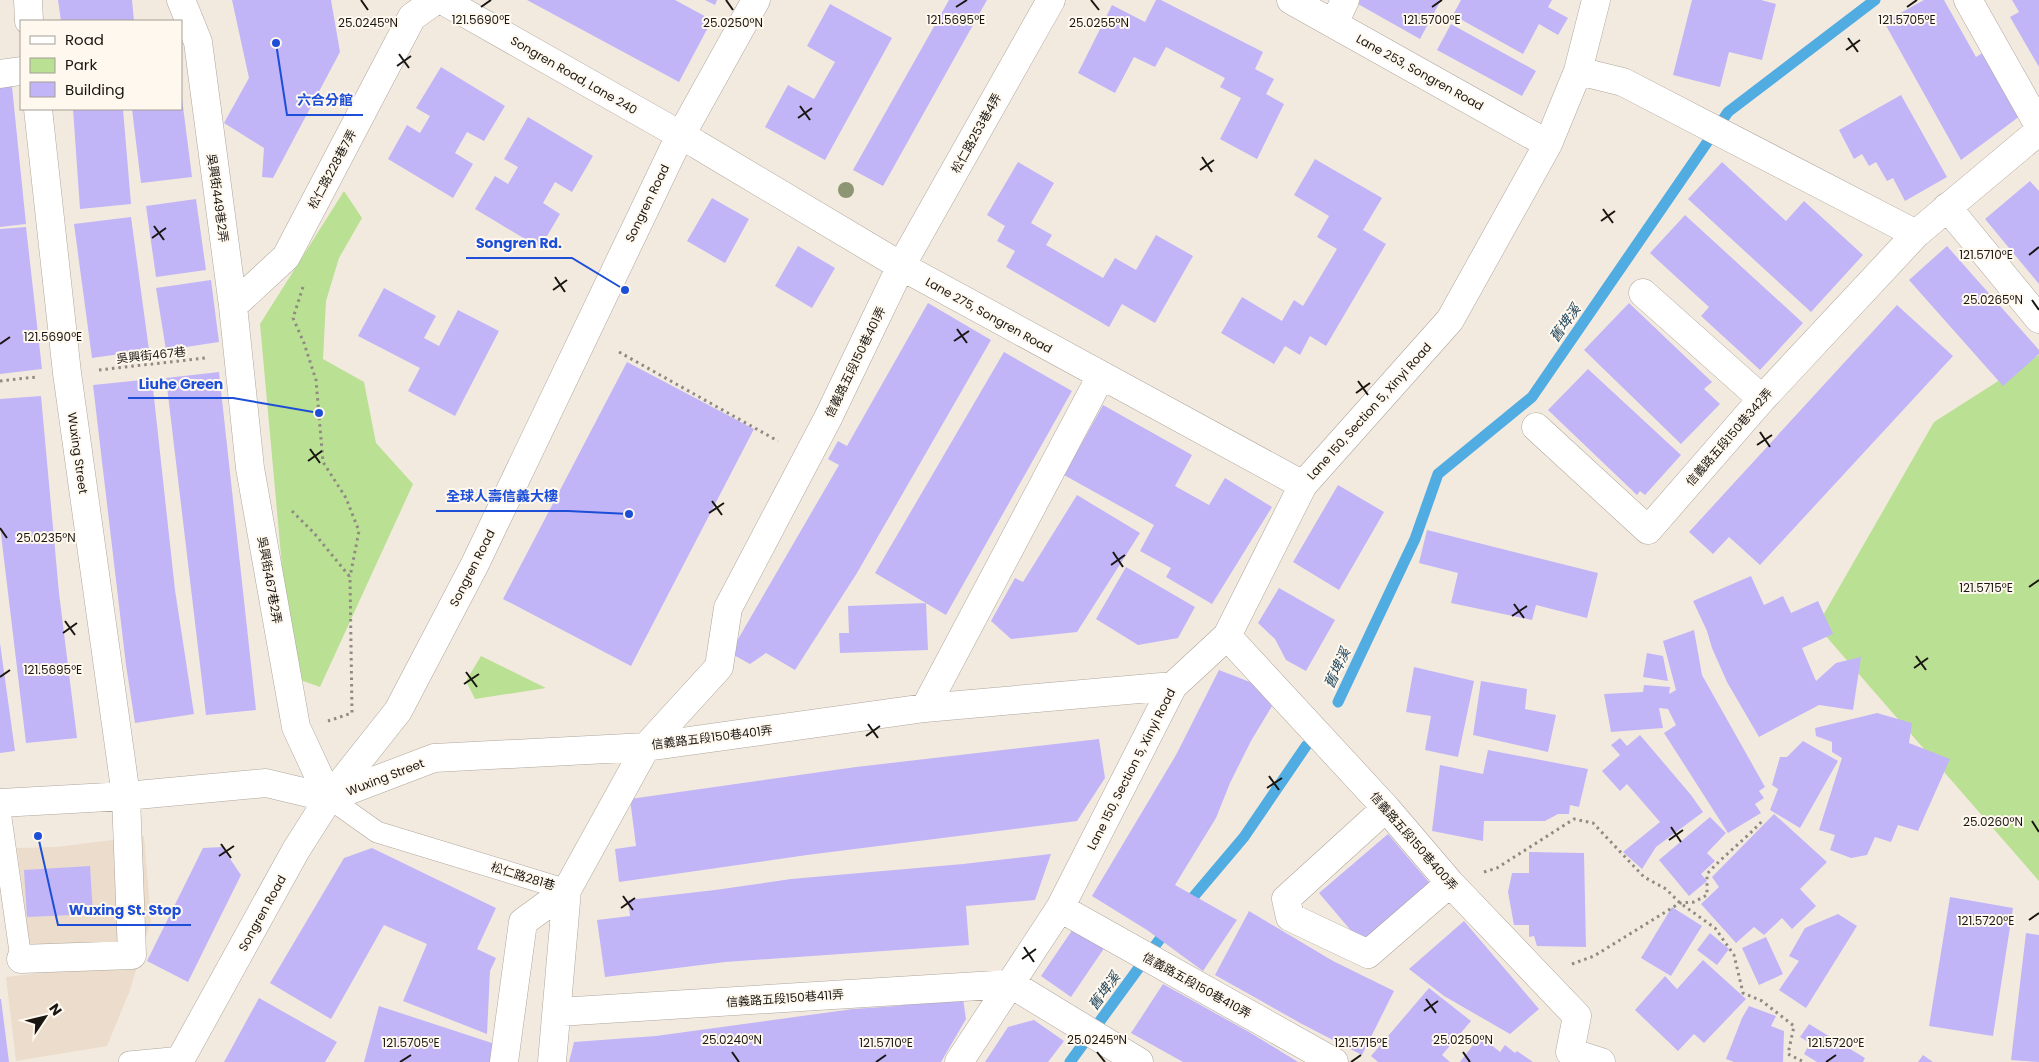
<svg xmlns="http://www.w3.org/2000/svg" width="2039" height="1062" viewBox="0 0 2039 1062" font-family="Poppins,'Noto Sans TC',sans-serif">
<style>
.built{fill:#ebdccb}
.green{fill:#bae093}
.lines{fill:none;stroke-linecap:round;stroke-linejoin:round}
.stream{stroke:#51ace2;stroke-width:11}
.building{fill:#c1b5f7}
.lane-casing{stroke:#afa69c;stroke-width:22}
.street-casing{stroke:#afa69c;stroke-width:29}
.secondary-casing{stroke:#afa69c;stroke-width:29}
.path{stroke:#908a82;stroke-width:3;stroke-dasharray:2.5 4;stroke-linecap:butt}
.lane{stroke:#fff;stroke-width:21}
.street{stroke:#fff;stroke-width:28}
.secondary{stroke:#fff;stroke-width:28}
.tree{fill:#8d9672}
.ticks{fill:none;stroke:#191612;stroke-width:2}
.labels{text-anchor:middle;dominant-baseline:central;stroke-width:4;stroke-linejoin:round;paint-order:stroke}
.street-label{font-size:12px;fill:#191612;stroke:#fff8ee}
.water-label{font-size:14px;font-style:italic;fill:#21475e;stroke:#fff8ee}
.ticks-label{font-size:12px;text-anchor:middle;fill:#191612;stroke:#fff8ee;stroke-width:4;stroke-linejoin:round;paint-order:stroke}
.leader{fill:none;stroke:#1d4ed8;stroke-width:2}
.callout-dot{fill:#1d4ed8;stroke:#fff8ee;stroke-width:2}
.callout-label{font-size:14px;text-anchor:middle;font-weight:bold;fill:#1d4ed8;stroke:#fff8ee;stroke-width:4;stroke-linejoin:round;paint-order:stroke}
</style>
<rect width="100%" height="100%" fill="#f3eadf"/>
<path class="built" d="M144,836L151,921L130,990L107,1046L16,1061L6,977L33,974L17,848L56,847Z"/>
<path class="green" d="M344,191L362,218L339,258L326,301L323,359L364,382L376,443L413,484L320,687L292,677L260,324Z
M2039,355V881L1817,626L1934,422Z
M481,656L546,688L475,699L466,681Z"/>
<g class="lines">
<path class="stream" d="M1338,702L1415,539L1438,474L1532,397L1728,112L1875,0
M1184,908L1244,837L1306,746
M1070,1062L1168,928"/>
</g>
<path class="building" d="M58,0H132L134,21H61Z
M232,0H331L340,52L273,178L262,177L264,148L224,123L249,78Z
M527,0H675L712,20L679,82Z
M705,0H717L715,5Z
M949,0H987L883,186L853,170Z
M1156,0H1161L1263,52L1255,69L1274,79L1266,94L1284,104L1257,159L1220,139L1241,98L1220,87L1225,78L1166,47L1155,67L1134,57L1115,93L1078,73L1112,5L1145,22Z
M1360,0H1441L1420,39L1358,4Z
M1461,0H1552L1548,7L1568,18L1558,35L1539,24L1523,54L1453,15Z
M1692,0H1761L1776,4L1762,60L1729,52L1720,87L1673,75Z
M1924,0H1944L1976,57L1984,52L2020,116L1961,160L1884,22Z
M2012,0H2039V67L2010,17L2019,12Z
M830,4L892,38L825,160L765,127L788,85L814,99L835,62L807,46Z
M1451,24L1536,71L1522,96L1437,50Z
M441,67L505,106L484,141L467,132L455,153L473,164L453,198L388,159L407,125L420,133L430,116L416,108Z
M11,77L26,224L0,227V78Z
M181,91L192,177L141,183L132,109H181Z
M1901,95L1947,177L1905,201L1893,178L1887,181L1876,162L1869,166L1862,154L1854,159L1839,130Z
M73,109H123L131,204L80,209Z
M528,117L593,156L572,192L555,182L543,203L560,214L540,248L475,209L495,176L508,184L518,167L504,159Z
M1315,159L1382,198L1363,230L1386,244L1326,346L1310,336L1300,355L1285,346L1274,364L1221,333L1242,297L1282,321L1294,300L1303,306L1337,249L1317,237L1329,216L1294,195Z
M1018,162L1054,183L1031,223L1052,235L1046,245L1103,278L1115,258L1136,270L1156,235L1193,256L1155,323L1122,304L1109,327L1006,267L1015,251L997,241L1005,226L987,215Z
M1722,162L1786,221L1804,201L1863,255L1811,312L1688,199Z
M2030,181L2039,191V284L1985,219Z
M712,198L749,219L725,263L687,241Z
M196,199L206,270L156,277L146,206Z
M1685,215L1803,323L1760,370L1701,316L1709,307L1650,253Z
M131,217L149,350L92,358L74,224Z
M26,227L42,369L0,374V229Z
M798,246L835,268L812,308L775,286Z
M1947,246L2039,350V354L2003,386L1909,280Z
M211,280L219,342L166,350L156,288Z
M384,288L436,316L424,338L439,346L458,310L499,331L455,416L408,391L420,368L358,336Z
M928,303L991,340L857,573L795,670L766,653L750,664L730,653L839,465L828,459L838,441L847,446Z
M1629,303L1712,382L1704,389L1720,404L1681,444L1584,350Z
M1897,305L1953,356L1760,565L1729,537L1713,554L1689,532Z
M1004,352L1072,391L946,615L875,573Z
M627,362L754,429L631,666L503,599Z
M1588,369L1681,455L1645,495L1640,491L1637,495L1548,410Z
M219,372L256,710L206,715L166,378Z
M152,379L175,590L194,714L135,723L126,665L93,385Z
M41,396L59,593L77,738L26,743L0,526V399Z
M1103,405L1192,455L1175,486L1209,505L1225,478L1272,507L1212,604L1166,577L1171,568L1140,551L1154,525L1064,475Z
M1338,485L1384,512L1339,590L1293,562Z
M1077,495L1140,533L1077,632L1011,639L991,621L1015,578L1023,582Z
M1427,530L1598,573L1587,618L1536,605L1532,620L1451,603L1458,573L1419,563Z
M1126,567L1195,607L1178,638L1138,645L1096,619Z
M1751,576L1764,605L1783,596L1791,613L1818,601L1833,634L1802,648L1816,681L1836,663L1861,657L1853,710L1819,705L1759,737L1727,682L1712,648L1707,631L1693,601Z
M1279,588L1335,620L1306,671L1286,660L1275,639L1258,623Z
M926,603L928,650L840,653L839,633H849L848,606Z
M1694,630L1702,675L1765,787L1759,791L1764,798L1755,804L1761,813L1728,833L1664,733L1676,725L1668,709L1659,708L1663,728L1611,732L1604,694L1643,692L1644,685L1670,687L1669,694L1676,690L1663,641Z
M0,643L15,751L0,753Z
M1647,653L1663,656L1668,681L1643,677Z
M1414,667L1474,681L1458,757L1425,750L1431,716L1406,712Z
M1219,670L1255,684L1272,706L1251,741L1230,783L1216,818L1175,885L1237,920L1203,971L1147,930L1092,896L1176,755Z
M1481,681L1527,689L1525,709L1556,715L1548,752L1473,735Z
M1877,713L1912,723L1909,743L1950,759L1918,831L1898,825L1891,842L1875,837L1867,855L1851,858L1830,850L1835,835L1819,830L1842,758L1832,752V742L1816,736L1815,728Z
M1640,735L1691,795L1703,812L1656,847L1642,869L1623,852L1660,822L1627,784L1620,791L1602,771L1620,755L1611,745L1620,738L1627,746Z
M1099,739L1105,778L1077,821L807,855L619,882L615,849L636,846L630,799L856,767Z
M1803,741L1838,761L1800,828L1770,810L1778,789L1772,785L1780,757H1787Z
M1488,750L1588,769L1579,807L1570,805L1569,814H1558L1545,821H1484L1483,841L1432,831L1440,765L1483,774Z
M1774,814L1827,862L1800,889L1816,906L1792,929L1782,918L1764,935L1754,927L1736,943L1701,904L1719,887L1712,877Z
M1710,817L1726,833L1707,853L1715,861L1701,874L1707,881L1689,896L1659,860Z
M1388,834L1434,888L1365,947L1319,893Z
M222,847L241,875L188,982L147,961L203,848Z
M372,848L496,908L477,949L496,958L490,971L487,1034L403,1001L427,944L384,925L331,1019L270,983L344,858Z
M1529,852L1584,853L1586,947L1537,946L1534,936L1529,937V925H1514L1508,892L1512,873H1529Z
M1051,854L1035,900L966,906L969,945L725,962L605,977L597,920L630,916L628,900L715,890L791,879L963,864Z
M90,866L93,914L27,917L24,870Z
M1950,897L2013,908L1993,1036L1929,1026Z
M1672,907L1702,926L1671,976L1641,958Z
M1249,911L1333,961L1394,991L1362,1055L1302,1024L1215,975Z
M1838,914L1857,926L1806,1008L1779,990L1799,961L1789,956L1805,928Z
M1464,921L1539,1009L1510,1034L1444,996L1409,969Z
M1075,926L1105,947L1071,997L1041,976Z
M1710,933L1729,949L1717,965L1697,950Z
M2026,933L2039,935V1062L2011,1060Z
M1766,937L1783,974L1759,985L1742,948Z
M1703,960L1746,999L1704,1043L1694,1034L1678,1051L1635,1010L1665,976L1677,989Z
M1163,984L1249,1032L1298,1062H1183L1131,1033Z
M1429,988L1471,1021L1442,1055L1450,1062H1378L1371,1056Z
M962,992L966,1019L941,1062H569L574,1042L656,1036L853,1009L897,1006L934,1000Z
M259,998L337,1042L325,1062H224Z
M0,999H1L9,1062H0Z
M379,1006L495,1044L490,1062H364Z
M1749,1006L1776,1016L1771,1026L1784,1031L1783,1062H1734L1726,1059L1742,1018Z
M1034,1020L1064,1041L1048,1062H985L1008,1027Z
M1809,1024L1865,1058L1863,1062H1817L1804,1054L1810,1043L1800,1037Z
M1480,1036L1500,1052L1505,1045L1515,1053L1517,1051L1533,1062H1460Z
M1923,1055L1933,1062H1918Z"/>
<g class="lines">
<g class="lane-casing">
<path id="lane" d="M329,798L377,832L567,890
M0,811L21,959
M129,1062L182,1057"/>
</g>
<g class="street-casing">
<path id="street" d="M28,0L29,21
M181,0L198,42L233,306L250,468L296,727L329,798
M442,0L698,145L901,266L1303,485
M1291,0L1548,144
M1968,0L2039,126
M1334,24L1345,0
M1578,71L1623,82L1916,234
M0,74L21,71
M1947,207L2039,319
M1643,293L1762,399
M233,306L286,257L412,17L436,0
M1536,427L1648,530L1762,399L1916,234L2039,131
M1227,636L1386,808L1450,883L1577,1016L1570,1052
M925,708L1101,376
M0,803L126,796L266,783L329,798L434,758L646,747L925,708L1173,686
M1386,808L1286,899L1290,917L1368,954L1450,883
M1060,908L1334,1062
M21,959L132,955L126,796L67,373L38,109
M558,1012L1011,984L1139,1062
M1570,1052L1601,1062
M179,1062L296,850L329,798
M504,1062L523,922L567,890
M552,1062L567,890L646,747L719,667L728,608L828,418L901,266L1051,0
M959,1062L1060,908L1173,686L1227,636L1303,485L1450,320L1548,144L1578,71L1596,0"/>
</g>
<g class="secondary-casing">
<path id="secondary" d="M329,798L398,711L475,564L675,146L756,0"/>
</g>
<path class="path" d="M303,287L293,318L304,343L316,380L323,462L346,498L359,531L350,577
M619,352L778,441
M99,370L205,358
M0,381L36,377
M292,511L314,533L350,577L352,713L328,721
M1484,872L1497,868L1574,819L1593,823L1644,877L1666,889L1680,903L1715,928L1734,955L1743,993L1762,1001L1794,1026L1788,1054L1804,1062
M1572,964L1594,956L1680,903L1694,902L1707,895V874C1725,854 1746,839 1764,819"/>
<use href="#lane" class="lane"/>
<use href="#street" class="street"/>
<use href="#secondary" class="secondary"/>
</g>
<circle class="tree" cx="846" cy="190" r="8"/>
<path class="ticks" d="M361,0L368,10M726,0L733,10M1091,0L1099,10M481,7L491,0M956,7L967,0M1432,7L1442,0M1907,7L1917,0M1848,38L1858,52M1846,50L1860,40M399,54L409,68M397,66L411,56M800,106L810,120M798,118L812,108M1202,157L1212,172M1200,170L1214,160M1603,209L1613,223M1601,221L1615,211M154,226L164,240M152,238L166,228M2029,255L2039,247M555,277L565,292M553,290L567,280M2032,300L2039,310M957,329L967,343M954,341L969,331M0,344L10,337M1358,381L1368,395M1356,393L1370,383M1760,432L1770,447M1757,445L1772,435M310,449L320,463M308,461L322,451M712,501L722,515M709,513L724,503M0,528L7,538M1113,552L1123,567M1111,565L1125,555M2029,587L2039,580M1514,604L1524,618M1512,616L1527,606M65,621L75,635M63,633L77,623M1916,656L1926,670M1914,668L1928,658M466,672L477,687M0,677L10,670M464,684L479,674M868,724L878,738M866,736L880,726M1269,776L1279,790M1267,788L1282,778M2032,821L2039,832M1671,827L1681,842M1669,840L1683,830M221,844L231,858M219,856L234,846M623,896L633,910M621,908L635,898M2029,920L2039,913M1024,947L1034,962M1022,959L1036,949M1426,999L1436,1013M1424,1011L1438,1001M732,1052L739,1062M1097,1052L1105,1062M1463,1052L1470,1062M400,1062L411,1055M876,1062L886,1055M1351,1062L1361,1055M1826,1062L1836,1055"/>
<g class="labels">
<g class="street-label">
<text transform="translate(1420 72) rotate(29)">Lane 253, Songren Road</text>
<text transform="translate(574 75) rotate(30)">Songren Road, Lane 240</text>
<text transform="translate(976 133) rotate(-61)">松仁路253巷4弄</text>
<text transform="translate(332 169) rotate(-62)">松仁路228巷7弄</text>
<text transform="translate(218 198) rotate(82)">吳興街449巷2弄</text>
<text transform="translate(647 203) rotate(-64)">Songren Road</text>
<text transform="translate(989 315) rotate(29)">Lane 275, Songren Road</text>
<text transform="translate(151 355) rotate(-6)">吳興街467巷</text>
<text transform="translate(855 362) rotate(-64)">信義路五段150巷401弄</text>
<text transform="translate(1369 411) rotate(-48)">Lane 150, Section 5, Xinyi Road</text>
<text transform="translate(1729 437) rotate(-49)">信義路五段150巷342弄</text>
<text transform="translate(78 453) rotate(82)">Wuxing Street</text>
<text transform="translate(472 568) rotate(-63)">Songren Road</text>
<text transform="translate(270 580) rotate(80)">吳興街467巷2弄</text>
<text transform="translate(712 737) rotate(-7)">信義路五段150巷401弄</text>
<text transform="translate(1131 769) rotate(-63)">Lane 150, Section 5, Xinyi Road</text>
<text transform="translate(385 777) rotate(-21)">Wuxing Street</text>
<text transform="translate(1414 841) rotate(49)">信義路五段150巷400弄</text>
<text transform="translate(523 876) rotate(17)">松仁路281巷</text>
<text transform="translate(262 913) rotate(-61)">Songren Road</text>
<text transform="translate(1197 985) rotate(29)">信義路五段150巷410弄</text>
<text transform="translate(785 998) rotate(-4)">信義路五段150巷411弄</text>
</g>
<g class="water-label">
<text transform="translate(1565 323) rotate(-55)">舊埤溪</text>
<text transform="translate(1337 668) rotate(-65)">舊埤溪</text>
<text transform="translate(1104 991) rotate(-54)">舊埤溪</text>
</g>
</g>
<g class="ticks-label">
<text x="1432" y="24">121.5700°E</text>
<text x="481" y="24">121.5690°E</text>
<text x="956" y="24">121.5695°E</text>
<text x="1907" y="24">121.5705°E</text>
<text x="368" y="27">25.0245°N</text>
<text x="733" y="27">25.0250°N</text>
<text x="1099" y="27">25.0255°N</text>
<text x="1986" y="259">121.5710°E</text>
<text x="1993" y="304">25.0265°N</text>
<text x="53" y="341">121.5690°E</text>
<text x="46" y="542">25.0235°N</text>
<text x="1986" y="592">121.5715°E</text>
<text x="53" y="674">121.5695°E</text>
<text x="1993" y="826">25.0260°N</text>
<text x="1986" y="925">121.5720°E</text>
<text x="732" y="1044">25.0240°N</text>
<text x="1097" y="1044">25.0245°N</text>
<text x="1463" y="1044">25.0250°N</text>
<text x="411" y="1047">121.5705°E</text>
<text x="886" y="1047">121.5710°E</text>
<text x="1361" y="1047">121.5715°E</text>
<text x="1836" y="1047">121.5720°E</text>
</g>
<path class="leader" d="M276 43L287 115H363M625 290L572 258H466M319 413L233 398H128M629 514L568 511H436M38 836L58 925H191"/>
<g class="callout-dot">
<circle cx="276" cy="43" r="5"/>
<circle cx="625" cy="290" r="5"/>
<circle cx="319" cy="413" r="5"/>
<circle cx="629" cy="514" r="5"/>
<circle cx="38" cy="836" r="5"/>
</g>
<g class="callout-label">
<text x="325" y="105">六合分館</text>
<text x="519" y="248">Songren Rd.</text>
<text x="181" y="389">Liuhe Green</text>
<text x="502" y="501">全球人壽信義大樓</text>
<text x="125" y="915">Wuxing St. Stop</text>
</g>
<rect x="20" y="20" width="162" height="90" fill="#fff8ee" stroke="#a39e96"/>
<rect x="30" y="36" width="25" height="8" fill="#ffffff" stroke="#a39e96"/>
<text x="65" y="45" font-size="15" fill="#191612">Road</text>
<rect x="30" y="58" width="25" height="15" fill="#bae093" stroke="#a39e96"/>
<text x="65" y="70" font-size="15" fill="#191612">Park</text>
<rect x="30" y="82" width="25" height="15" fill="#c1b5f7" stroke="#a39e96"/>
<text x="65" y="95" font-size="15" fill="#191612">Building</text>
<g transform="translate(45 1017) rotate(55)" stroke="#fff8ee" stroke-width="4" paint-order="stroke">
<path d="M0-4L9 19L0 12L-9 19Z" fill="#191612"/>
<text y="-8" font-size="14" font-weight="bold" text-anchor="middle" fill="#191612">N</text>
</g>
</svg>
